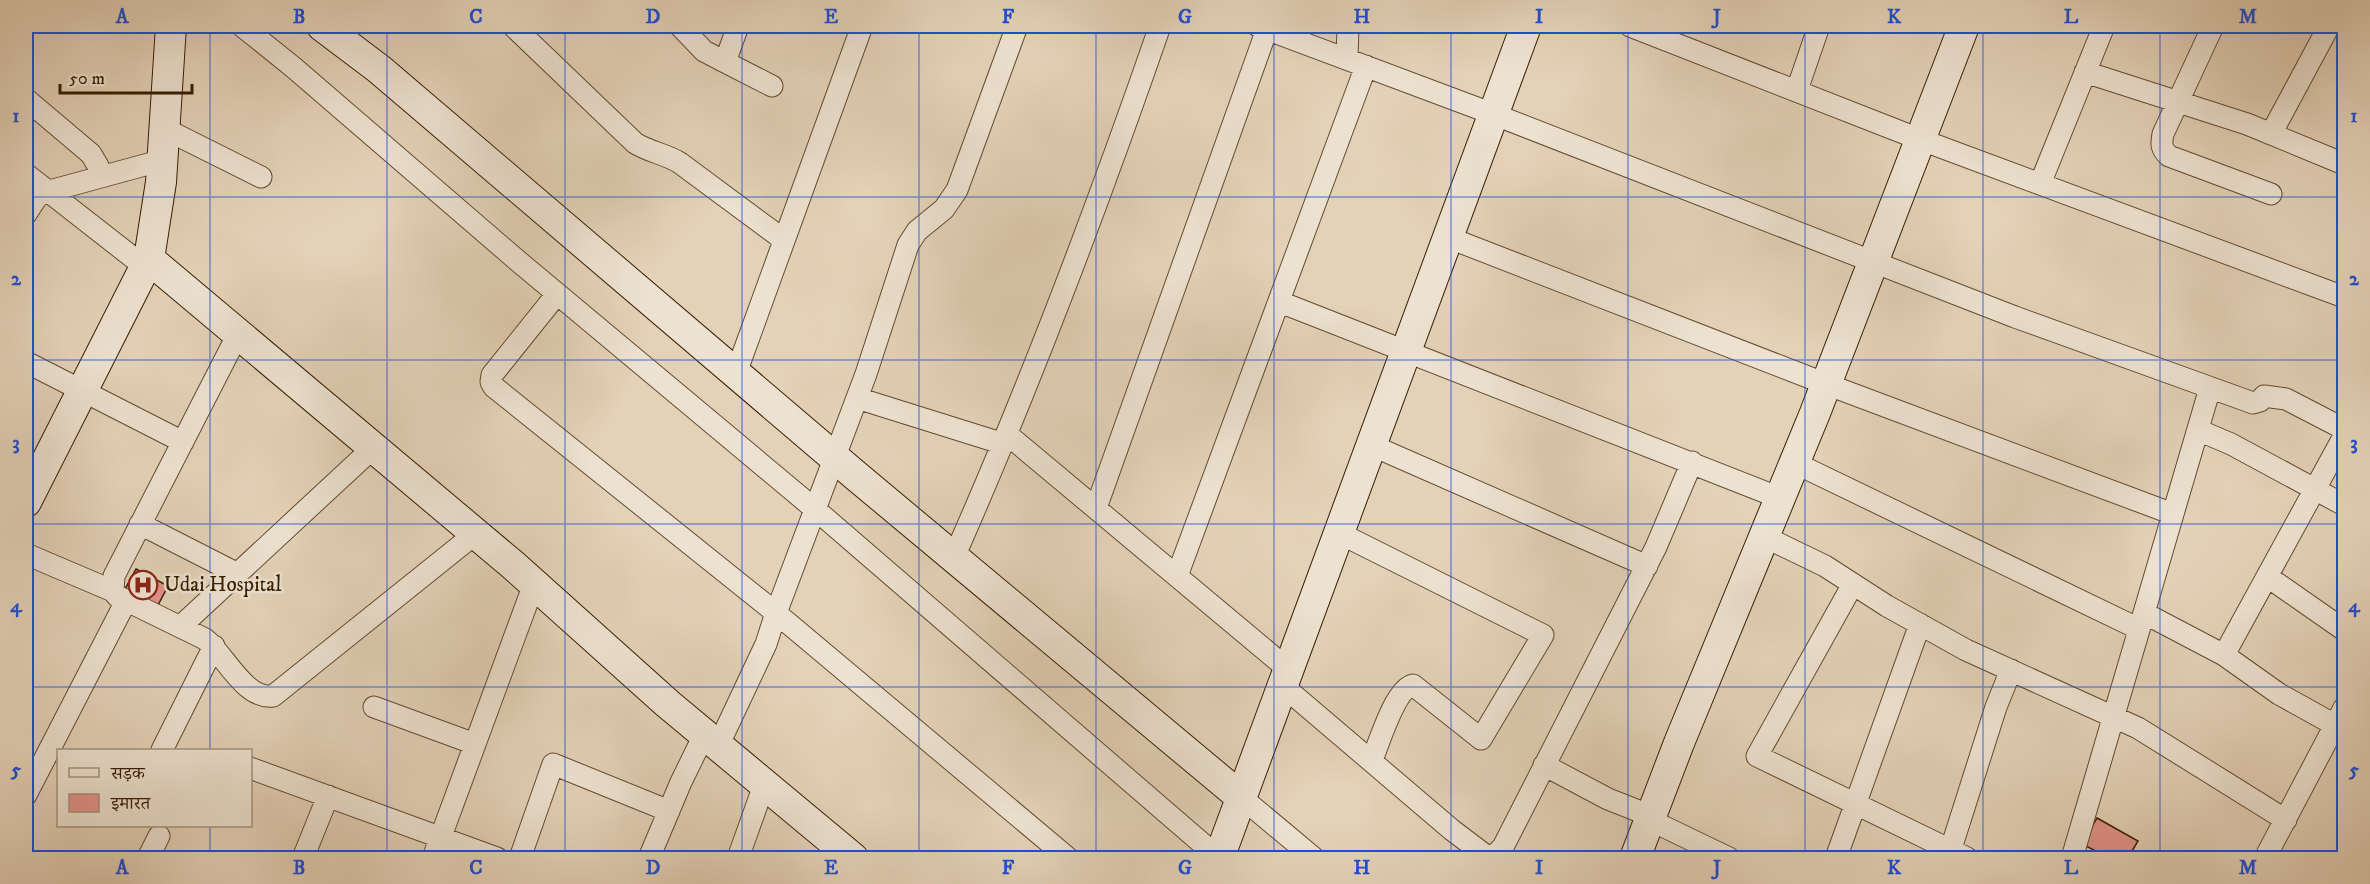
<svg xmlns="http://www.w3.org/2000/svg" width="2370" height="884" viewBox="0 0 2370 884" font-family="'IM FELL DW Pica','Noto Serif Devanagari',serif">
<style>
.building{fill:#e4948c;stroke:#371e00;stroke-width:1.5}
.lines{fill:none;stroke-linecap:round;stroke-linejoin:round}
.street-casing{stroke:#624b2e;stroke-width:23}
.secondary-casing{stroke:#371e00;stroke-width:32}
.street{stroke:#ede2d1;stroke-width:21}
.secondary{stroke:#ede2d1;stroke-width:30}
.grid{fill:none;stroke:#1d4ed8;stroke-width:1.5;stroke-opacity:0.55}
.labels{text-anchor:middle;dominant-baseline:central;stroke-width:5;stroke-linejoin:round;paint-order:stroke}
.poi-label{font-size:21px;fill:#371e00;stroke:#ede2d1;text-anchor:start}
.neatline{fill:none;stroke:#1d4ed8;stroke-width:2}
.grid-label{font-size:20px;text-anchor:middle;font-weight:bold;fill:#1d4ed8}
</style>
<rect width="100%" height="100%" fill="#e4d2b8"/>
<filter id="stains"><feTurbulence type="fractalNoise" baseFrequency=".00333" numOctaves="4"/><feColorMatrix values="0 0 0 0 .2 0 0 0 0 .09 0 0 0 0 .02 0 0 0 .5 -.17"/></filter>
<radialGradient id="worn" r=".72"><stop offset=".6" stop-color="#630" stop-opacity="0"/><stop offset="1" stop-color="#630" stop-opacity=".3"/></radialGradient>
<path class="building" d="M136,569L168,586L157,607L125,589Z
M2097,818L2138,841L2128,858H2109L2082,844Z"/>
<g class="lines">
<g class="street-casing">
<path id="street" d="M242,26L293,67L518,261L816,510L1219,858
M513,26L635,143C649,152 666,154 680,163L784,240
M680,26L704,51L725,62L738,26
M1258,26L1493,114L2015,317L2253,403L2260,401L2264,396L2286,399L2344,429
M1630,26L1919,139L2344,297
M2213,26L2163,134C2161,144 2161,149 2169,156L2271,194
M1347,59L1348,26
M725,62L772,86
M2085,72L2247,124L2344,164
M1797,90L1819,26
M26,99L91,154L98,166L101,177
M165,129L261,177
M2271,134L2329,26
M26,174L145,267
M2040,184L2104,26
M26,214L37,197L46,192L163,160
M1447,237L1826,384L2173,514
M557,294L492,375L491,382L494,387L776,613L1068,858
M1280,302L1780,498
M238,334L114,576L113,591L117,596L205,639C225,655 245,700 273,696L475,534
M26,362L183,442
M736,373L862,26
M857,398L1004,444
M2198,430L2231,444L2344,505
M1008,435L1289,670
M1371,445L1647,566
M1795,463L2139,629
M1096,508L1267,29
M140,524L238,574
M1339,533L1543,635L1481,739L1413,685C1395,689 1379,743 1372,760
M1765,537L1825,566L1887,606L1966,650L2138,728L2286,820
M26,554L113,591
M954,557C1031,383 1098,205 1160,26
M1177,576L1366,66
M2268,577L2344,630
M1853,584L1757,756L1967,858
M2144,613L2224,655L2279,694L2344,730
M181,626L373,448
M2224,655L2344,436
M1283,686L1452,830L1489,858
M374,707L475,744
M718,746L766,644L776,613L866,374L908,245L917,231L944,209L957,190L1017,26
M162,750L214,646
M1544,765L1608,799L1651,816
M250,768L497,858
M26,795L126,601
M1242,798L1314,858
M1650,820L1729,858
M148,858L159,836
M303,858L328,796
M433,858L534,584
M520,858L553,764L669,811
M649,858L681,782L704,735
M738,858L764,785
M1492,858L1503,847L1656,547L1692,462
M1836,858L1920,624
M1948,858L1996,707L2011,670
M2072,858L2210,388
M2265,858L2344,708"/>
</g>
<g class="secondary-casing">
<path id="secondary" d="M322,26L379,69L855,475L1242,798
M149,259L513,565L668,704L853,858
M26,502L149,259L161,182L171,26
M1219,858L1526,26
M1635,858L1679,743L1815,413L1964,26"/>
</g>
<use href="#street" class="street"/>
<use href="#secondary" class="secondary"/>
</g>
<path class="grid" d="M210,26V750M387,26V858M565,26V858M742,26V858M919,26V858M1096,26V858M1274,26V858M1451,26V858M1628,26V858M1805,26V858M1983,26V858M2160,26V858M26,197H2344M26,360H2344M26,524H2344M26,687H2344M210,826V858"/>
<defs>
<g id="hospital-ring" transform="scale(1.5)"><circle r="9.5" fill="#ede2d1" stroke="#8f2418" stroke-width="1.5"/><path d="M-5-5h3v3.5h4V-5h3V5h-3V1.5h-4V5h-3Z" fill="#8f2418"/></g>
</defs>
<g fill-rule="evenodd">
<use href="#hospital-ring" x="143" y="585"/>
</g>
<g class="labels">
<g class="poi-label">
<text x="164" y="585">Udai Hospital</text>
</g>
</g>
<rect width="2370" height="884" fill="none" stroke="#e4d2b8" stroke-width="66"/>
<rect x="57" y="749" width="195" height="78" fill="#ede2d1" stroke="#a4947d" stroke-width="1.5"/>
<rect x="69" y="768" width="30" height="9" fill="#ede2d1" stroke="#a4947d" stroke-width="1.5"/>
<text x="111" y="779" font-size="18" fill="#371e00">सड़क</text>
<rect x="69" y="794" width="30" height="18" fill="#e4948c" stroke="#a4947d" stroke-width="1.5"/>
<text x="111" y="809" font-size="18" fill="#371e00">इमारत</text>
<path d="M60 84v9h132v-9" fill="none" stroke="#371e00" stroke-width="3"/>
<text x="69" y="84" font-size="18" fill="#371e00" stroke="#ede2d1" stroke-width="4.5" paint-order="stroke">50 m</text>
<rect x="33" y="33" width="2304" height="818" class="neatline"/>
<g class="grid-label">
<text x="122" y="23">A</text>
<text x="299" y="23">B</text>
<text x="476" y="23">C</text>
<text x="653" y="23">D</text>
<text x="831" y="23">E</text>
<text x="1008" y="23">F</text>
<text x="1185" y="23">G</text>
<text x="1362" y="23">H</text>
<text x="1539" y="23">I</text>
<text x="1717" y="23">J</text>
<text x="1894" y="23">K</text>
<text x="2071" y="23">L</text>
<text x="2248" y="23">M</text>
<text x="16" y="122">1</text>
<text x="2354" y="122">1</text>
<text x="16" y="285">2</text>
<text x="2354" y="285">2</text>
<text x="16" y="449">3</text>
<text x="2354" y="449">3</text>
<text x="16" y="612">4</text>
<text x="2354" y="612">4</text>
<text x="16" y="776">5</text>
<text x="2354" y="776">5</text>
<text x="122" y="874">A</text>
<text x="299" y="874">B</text>
<text x="476" y="874">C</text>
<text x="653" y="874">D</text>
<text x="831" y="874">E</text>
<text x="1008" y="874">F</text>
<text x="1185" y="874">G</text>
<text x="1362" y="874">H</text>
<text x="1539" y="874">I</text>
<text x="1717" y="874">J</text>
<text x="1894" y="874">K</text>
<text x="2071" y="874">L</text>
<text x="2248" y="874">M</text>
</g>
<rect width="100%" height="100%" filter="url(#stains)"/>
<rect width="100%" height="100%" fill="url(#worn)"/>
</svg>
